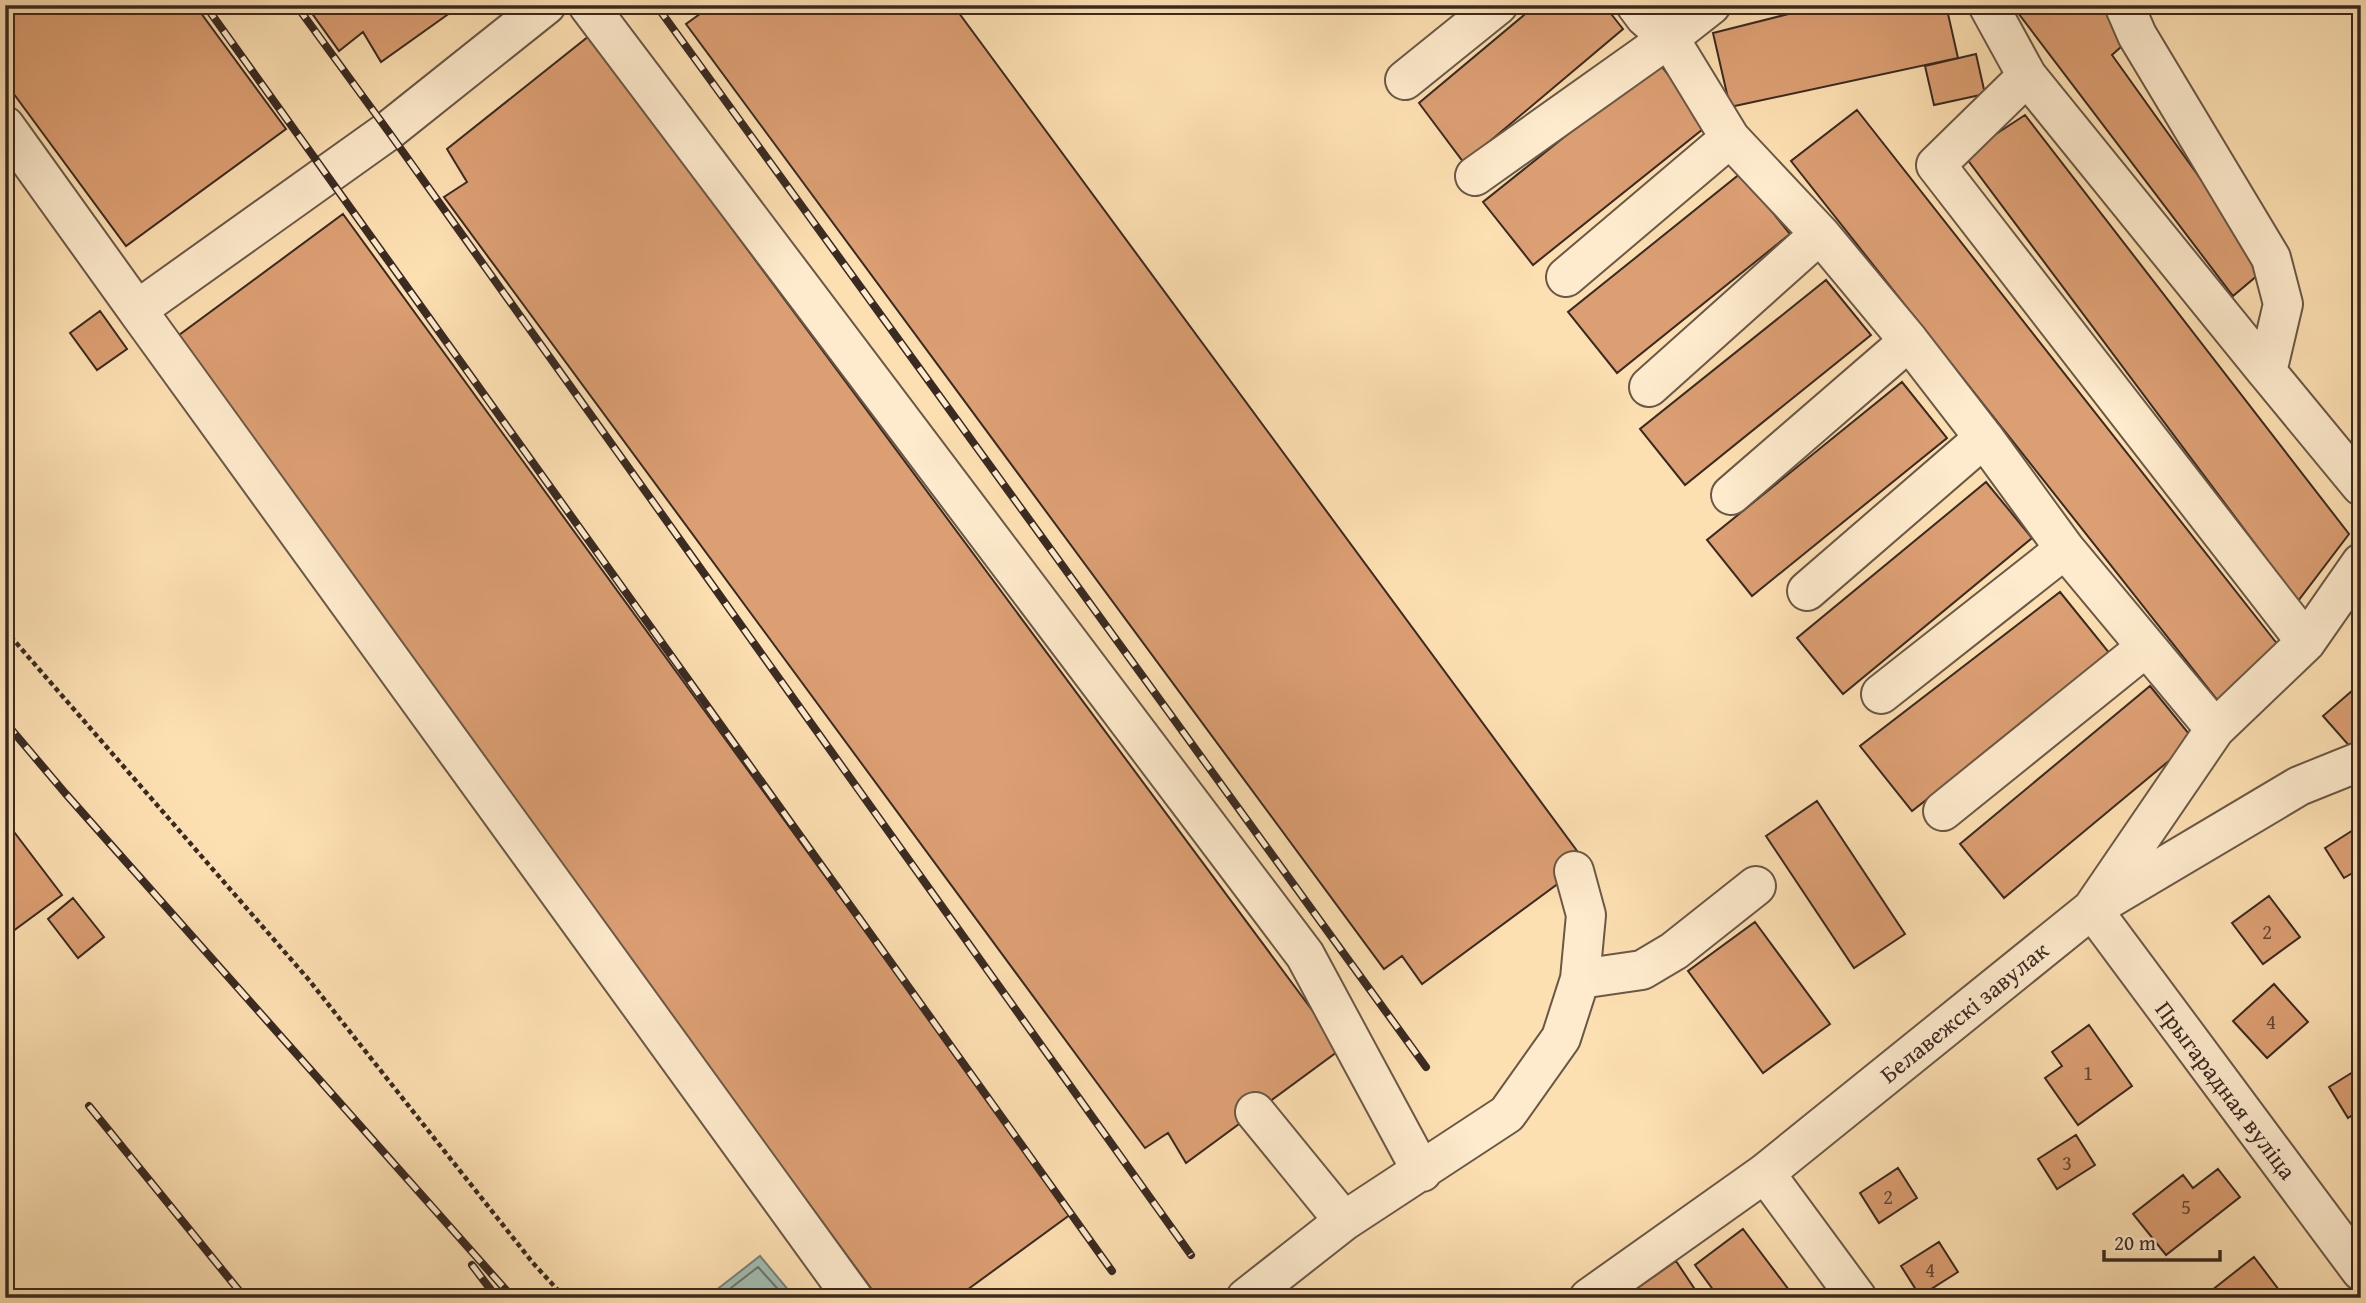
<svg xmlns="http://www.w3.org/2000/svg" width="2366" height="1303" viewBox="0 0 2366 1303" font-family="'Gentium Book Plus',serif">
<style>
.water{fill:#a1bcb3;stroke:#778279;stroke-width:2}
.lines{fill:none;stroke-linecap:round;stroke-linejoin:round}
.shore{stroke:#6d736b;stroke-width:2}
.building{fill:#dc9f73;stroke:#392a23;stroke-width:2}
.minor-casing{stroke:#6a5847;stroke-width:42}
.path{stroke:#392a23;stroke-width:4.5;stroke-dasharray:5 3.5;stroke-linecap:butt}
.minor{stroke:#feebcd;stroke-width:38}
.rail-casing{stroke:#392a23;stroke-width:8}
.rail{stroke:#feebcd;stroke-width:5;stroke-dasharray:16;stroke-linecap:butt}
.labels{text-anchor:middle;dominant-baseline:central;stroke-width:6;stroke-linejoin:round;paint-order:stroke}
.number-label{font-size:21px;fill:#624737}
.street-label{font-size:24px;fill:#392a23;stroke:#feebcd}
</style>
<rect width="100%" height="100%" fill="#fde0b2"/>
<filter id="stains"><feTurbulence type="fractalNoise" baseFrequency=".00286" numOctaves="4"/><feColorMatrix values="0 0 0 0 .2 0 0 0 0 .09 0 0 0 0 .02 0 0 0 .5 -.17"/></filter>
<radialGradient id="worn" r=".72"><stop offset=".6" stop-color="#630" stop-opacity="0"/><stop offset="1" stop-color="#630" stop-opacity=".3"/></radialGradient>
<path class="water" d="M760,1256L795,1298H706Z"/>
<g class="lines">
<path class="shore" d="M718,1298L758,1267L786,1298"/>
</g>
<path class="building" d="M5,5H195L286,129L126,246L5,82Z
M306,5H461L381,62L363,32L339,51Z
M700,5H953L1586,863L1422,984L1402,956L1384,969L686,24L704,11Z
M1536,5H1604L1623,29L1464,163L1419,103Z
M1824,5H1946L1958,58L1730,107L1713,33Z
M2012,5H2107L2131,38L2112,55L2265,269L2233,296Z
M589,36L1341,1049L1186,1163L1168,1133L1145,1148L444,197L467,182L447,149Z
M1976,54L1985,94L1934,105L1925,66Z
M1658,62L1708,125L1533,265L1483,202Z
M1857,110L2282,650L2219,702L1791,161Z
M2025,115L2349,534L2298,601L1964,155Z
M1741,173L1790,234L1617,373L1568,312Z
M343,214L1071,1214L956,1298H878L175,338Z
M1826,280L1871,335L1685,485L1640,429Z
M100,311L127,349L97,370L70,333Z
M1902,382L1947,438L1752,596L1707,540Z
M1986,482L2032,538L1843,694L1797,638Z
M2060,592L2111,655L1912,811L1860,746Z
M2361,683V742L2352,749L2323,716Z
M2150,686L2194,740L2004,898L1960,844Z
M1817,801L1905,934L1854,968L1766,836Z
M5,820L62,895L5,937Z
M2361,825V868L2344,878L2325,848Z
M2269,896L2300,937L2263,964L2232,923Z
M73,898L104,937L78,958L48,919Z
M1755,922L1830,1024L1763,1073L1688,971Z
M2274,984L2308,1022L2267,1058L2233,1021Z
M2089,1025L2132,1086L2078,1125L2045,1078L2062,1066L2052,1052Z
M2361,1067V1109L2348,1118L2329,1087Z
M2076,1135L2095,1165L2057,1189L2038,1159Z
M1898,1168L1917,1198L1879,1223L1860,1193Z
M2218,1169L2240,1197L2166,1255L2133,1214L2183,1175L2193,1188Z
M1743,1229L1795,1298H1705L1714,1291L1695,1265Z
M1939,1242L1958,1272L1920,1296L1901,1266Z
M2254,1257L2279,1290L2268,1298H2202Z
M1676,1261L1696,1291L1685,1298H1623Z"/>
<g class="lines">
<g class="minor-casing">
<path id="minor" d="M588,5L1305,955L1422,1172
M1636,5L1645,17L1669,38L1730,138L1820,234L1909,341L1984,438L2065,549L2215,729L2092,909L2361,1271
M1988,5L2027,76L2267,372
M2124,5L2137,35L2271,258L2283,304L2267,372L2361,486
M2027,76L1936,165L2306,642
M1405,80L1498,5
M5,126L137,310L388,131L546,5
M1475,176L1669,38L1711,5
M1566,277L1730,138
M137,310L853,1298
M1649,387L1820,234
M1731,495L1909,341
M1807,591L1984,438
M1881,694L2065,549
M2215,729L2306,642L2361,563
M1943,811L2145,648
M1580,979L1642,970L1674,951L1756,886
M1255,1112L1344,1221
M1765,1173L1857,1298
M1246,1298L1344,1221L1507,1114L1561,1038L1580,979L1586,915L1574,871
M1589,1298L1765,1173L2092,909L2299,786L2361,761"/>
</g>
<path class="path" d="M5,630L309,980L533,1263L565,1298"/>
<use href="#minor" class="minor"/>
<g class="rail-casing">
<path id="rail" d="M205,5L1112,1271
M296,5L388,131L1191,1255
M656,5L1426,1067
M5,722L65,793L513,1298
M89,1106L245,1298
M472,1265L497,1298"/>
</g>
<use href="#rail" class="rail"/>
</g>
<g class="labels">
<g class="number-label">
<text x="2267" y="931">2</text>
<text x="2271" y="1021">4</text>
<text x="2088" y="1072">1</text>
<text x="2067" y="1162">3</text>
<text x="1888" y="1196">2</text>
<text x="2186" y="1206">5</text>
<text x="1930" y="1269">4</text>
</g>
<g class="street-label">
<text transform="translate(1964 1012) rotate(-39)">Белавежскі завулак</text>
<text transform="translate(2226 1090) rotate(53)">Прыгарадная вуліца</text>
</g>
</g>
<rect width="2366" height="1303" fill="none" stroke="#fde0b2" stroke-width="28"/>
<rect x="7" y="7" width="2352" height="1289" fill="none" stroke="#392a23" stroke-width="3.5"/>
<rect x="14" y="14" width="2338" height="1275" fill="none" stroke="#392a23" stroke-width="2"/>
<path d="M2104 1250v10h116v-10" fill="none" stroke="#392a23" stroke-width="3.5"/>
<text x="2114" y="1250" font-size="21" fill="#392a23" stroke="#feebcd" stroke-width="5" paint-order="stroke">20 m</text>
<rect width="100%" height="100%" filter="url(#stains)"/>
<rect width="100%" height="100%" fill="url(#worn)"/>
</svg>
